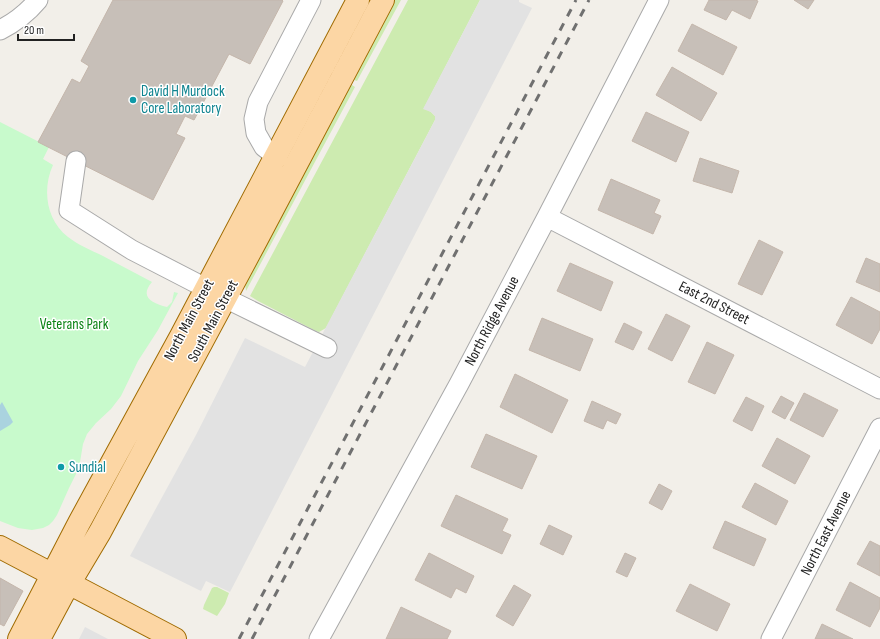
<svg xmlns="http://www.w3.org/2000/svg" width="880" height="639" viewBox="0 0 880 639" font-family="'Sofia Sans Condensed',sans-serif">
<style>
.grass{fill:#cdebb0}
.park{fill:#c8facc}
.parking{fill:#e2e2e2}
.water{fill:#aad3df}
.building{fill:#c7bfb8;stroke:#c4b6ab}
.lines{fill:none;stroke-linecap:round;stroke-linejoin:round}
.minor-casing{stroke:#a9a9a9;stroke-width:21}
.major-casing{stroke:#a06b00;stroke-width:24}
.minor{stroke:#fff;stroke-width:19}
.major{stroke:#fcd6a4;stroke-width:22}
.rail{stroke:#707070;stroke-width:3;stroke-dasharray:8 8;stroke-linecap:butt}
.culture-dot{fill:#0f9aa8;stroke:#fff;stroke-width:1.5}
.labels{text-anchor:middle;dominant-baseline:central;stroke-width:3;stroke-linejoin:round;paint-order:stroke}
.culture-label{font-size:15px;fill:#0d838f;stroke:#fff;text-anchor:start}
.street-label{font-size:15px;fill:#222;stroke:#fff}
.park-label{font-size:15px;fill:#0c8416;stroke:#fff}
</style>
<rect width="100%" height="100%" fill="#f2efe9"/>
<path class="grass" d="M392,0H401L357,81L354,80L353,74Z
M408,0H480L424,108L431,112L435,116V120L326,328L319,332L316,331L258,301L250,296Z
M352,85L355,87L246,291L245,283L347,87Z
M214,587H217L229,593L225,604L217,616L203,609L204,605L212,588Z"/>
<path class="park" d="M0,122L49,147L43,159L53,165C42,189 46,220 68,237C78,245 91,250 103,256C119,265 136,273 152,282C139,297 152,303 167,307L172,302L174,292L178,293L158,330L138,361L121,396L111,409L96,423L87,434L83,444L79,468L69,488L57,515L53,521L49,525L43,528L32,530L18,528L0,521Z"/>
<path class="parking" d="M480,0H519V2L532,8L230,592L206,581L201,591L130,556L196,435L245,338L305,367L435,120V116L431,112L423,109Z
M85,627L108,639H79Z"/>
<path class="water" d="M2,402L13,422L10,425L0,431V405Z"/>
<path class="building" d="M113,0H282L283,1L250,64L229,54L194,120L185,116L176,134L185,138L153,200L38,142L72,79L80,83L89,66L81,61Z
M709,0H755L758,1L750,19L732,10L726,20L704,10Z
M794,0H814L808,9Z
M692,24L737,47L723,75L678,51Z
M672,67L717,93L701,121L656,95Z
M646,112L689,132L676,162L632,141Z
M700,158L739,171L732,193L693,181Z
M611,179L660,200L654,213L661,216L653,234L598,210Z
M759,240L783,252L762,295L738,284Z
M866,258L880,264V292L856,282Z
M570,263L613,282L601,311L557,291Z
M851,297L880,312V329L872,344L836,325Z
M666,314L690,326L672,361L648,349Z
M542,318L593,339L580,371L529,350Z
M624,323L642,332L633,350L615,342Z
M707,342L734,355L715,394L688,382Z
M515,374L568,400L552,433L500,407Z
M804,393L838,410L823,437L790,420Z
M781,396L794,403L785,419L772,412Z
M746,397L764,406L752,431L733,421Z
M592,401L621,414L616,424L607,420L603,429L584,421Z
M486,434L537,456L522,489L471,467Z
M777,438L810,456L795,484L762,466Z
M755,483L788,501L776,525L742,507Z
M659,484L672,491L662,510L649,503Z
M456,495L508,519L502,531L511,535L502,554L441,526Z
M725,521L766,539L754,566L713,548Z
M549,525L572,536L563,555L540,544Z
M870,541L880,546V576L857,564Z
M429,553L474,576L466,593L456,588L451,598L415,580Z
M625,553L636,558L627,577L616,572Z
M0,578L23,591L4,626L0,624Z
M850,582L880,598V608L870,627L836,610Z
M690,584L730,604L717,631L676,611Z
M514,585L531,595L513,626L496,616Z
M401,607L451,631L447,639H386Z
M822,624L853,639H815Z"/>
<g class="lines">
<g class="minor-casing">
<path id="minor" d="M0,30C14,23 28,12 38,0
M276,156L264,147L256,133L254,119L258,102L311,0
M76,161L69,210L132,250L225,298L327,348
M547,217L880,389
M319,639L459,384L547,217L659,0
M771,639L880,428"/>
</g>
<g class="major-casing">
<path id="major" d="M0,547L175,639
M19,639L79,523L181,336L358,0
M39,639L63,594L100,532L257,239L383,0"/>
</g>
<use href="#minor" class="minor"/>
<use href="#major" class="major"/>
<path class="rail" d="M239,639L576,0
M252,639L589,0"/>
</g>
<g class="culture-dot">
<circle cx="133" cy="100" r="4"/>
<circle cx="61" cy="467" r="4"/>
</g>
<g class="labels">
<g class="culture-label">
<text x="141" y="91">David H Murdock<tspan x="141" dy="17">Core Laboratory</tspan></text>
<text x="69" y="467">Sundial</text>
</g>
<g class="street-label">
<text transform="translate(714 303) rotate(27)">East 2nd Street</text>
<text transform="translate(189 320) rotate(-62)">North Main Street</text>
<text transform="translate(213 321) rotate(-62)">South Main Street</text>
<text transform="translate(492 321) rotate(-62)">North Ridge Avenue</text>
<text transform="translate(826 533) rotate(-63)">North East Avenue</text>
</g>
<g class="park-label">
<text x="74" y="324">Veterans Park</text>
</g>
</g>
<path d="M18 34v6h56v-6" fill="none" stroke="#222222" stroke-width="2"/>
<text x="24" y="34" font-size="12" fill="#222222" stroke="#ffffff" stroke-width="3" paint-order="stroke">20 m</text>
</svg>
